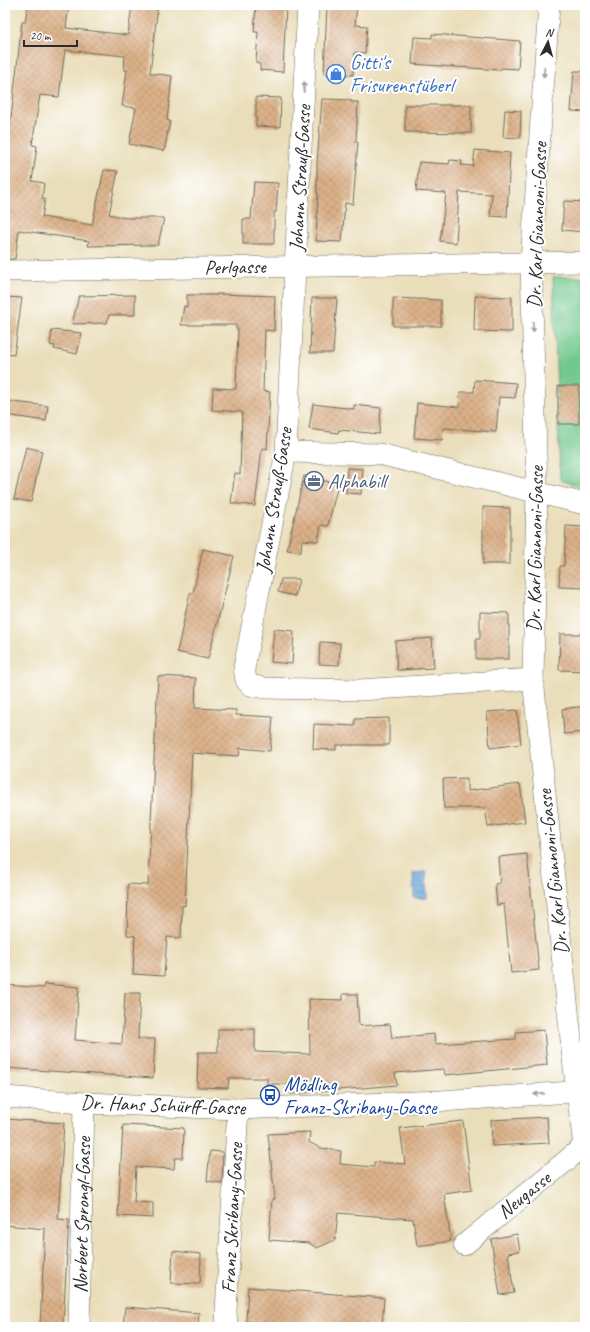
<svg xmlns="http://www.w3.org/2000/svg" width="590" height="1332" viewBox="0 0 590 1332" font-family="Caveat,sans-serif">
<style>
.garden{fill:#72c98e;stroke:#4e7a5c}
.water{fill:url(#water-rules);stroke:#496882}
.building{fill:url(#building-cross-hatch)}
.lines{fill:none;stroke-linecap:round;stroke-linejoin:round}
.minor-casing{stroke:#6e6a5d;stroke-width:22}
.minor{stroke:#fff;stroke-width:21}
.oneway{fill:#a0a0a0}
.labels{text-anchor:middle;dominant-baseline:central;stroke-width:4;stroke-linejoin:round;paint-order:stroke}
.shop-label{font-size:20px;fill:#366cbe;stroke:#fff;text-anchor:start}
.street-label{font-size:20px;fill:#2b2b2b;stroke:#fff}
.service-label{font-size:20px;fill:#4e5e75;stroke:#fff;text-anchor:start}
.transit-label{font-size:20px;fill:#164399;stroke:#fff;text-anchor:start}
</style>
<defs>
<pattern id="water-rules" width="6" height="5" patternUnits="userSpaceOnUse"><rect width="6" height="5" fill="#67a6da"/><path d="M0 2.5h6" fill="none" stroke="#5587b1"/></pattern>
<pattern id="building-cross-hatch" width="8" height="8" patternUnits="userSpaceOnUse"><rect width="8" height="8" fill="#dbb188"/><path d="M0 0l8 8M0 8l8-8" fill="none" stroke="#bc9876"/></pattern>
</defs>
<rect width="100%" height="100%" fill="#fff"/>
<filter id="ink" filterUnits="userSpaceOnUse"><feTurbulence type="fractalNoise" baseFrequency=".025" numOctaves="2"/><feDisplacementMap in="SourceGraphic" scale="8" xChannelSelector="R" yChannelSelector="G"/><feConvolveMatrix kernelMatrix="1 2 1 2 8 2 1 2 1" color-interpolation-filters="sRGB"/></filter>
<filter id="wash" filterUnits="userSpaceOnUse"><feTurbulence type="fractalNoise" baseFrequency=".012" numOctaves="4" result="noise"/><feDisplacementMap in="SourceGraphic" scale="16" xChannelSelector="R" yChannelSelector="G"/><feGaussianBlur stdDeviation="0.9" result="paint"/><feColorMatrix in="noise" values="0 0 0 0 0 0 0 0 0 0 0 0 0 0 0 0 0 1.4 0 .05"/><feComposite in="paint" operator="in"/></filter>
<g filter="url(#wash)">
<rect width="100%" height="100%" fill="#eadeba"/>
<path class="garden" d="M553,277H585V488L560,480Z"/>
<path class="water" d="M426,872L427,898H414L413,873Z"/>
<g id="blocks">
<path class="building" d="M28,5H69L66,28L128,35L132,5H158L150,73L172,76L167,120L170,121L164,151L129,144L136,108L122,106L127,70H124L125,56L65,50L59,97L40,95L32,145L37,146L32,181L44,183L42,199H45L42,217L92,225L104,170L118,171L109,214L126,218H164L158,245L88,246L89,241L19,230L15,259H5V170L22,22H25Z
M256,5H286L283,72L260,70V64L256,63L258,32H254Z
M327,5H357L355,25L367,26L365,53L355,52L353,75L324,74Z
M432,34L520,41L518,69L501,68L500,70L412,64L414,37L432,38Z
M574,71H585V112L571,111Z
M256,97L281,98L280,127L256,126Z
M322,99L351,100V102H358L356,142H358L353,204L345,203L342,242L316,241L318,193H317V163Z
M405,105H471V133L405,132Z
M505,110L521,111L520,138L503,137Z
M475,150L510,153L507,217L490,216L492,194L459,192L456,243L440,241L446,193L416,191L419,162L449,164L450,160L462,161L461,165L473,166Z
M254,182L278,183L276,212H274V244H243V219H251Z
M564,201L585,202V232L562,230Z
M217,294L275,296L274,331L265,330L263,391L270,392L267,449L262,448L255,506L231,503L235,473L240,474L242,412L212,410L213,388L236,389L238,329H236V325H181L184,306L187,307V295H217Z
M135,295V315H109L107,323L72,324L79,296Z
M475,296L512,297V332L474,331Z
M5,297L22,298L14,355L5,354Z
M312,298H337L333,353H310Z
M393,298L441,300V326H393Z
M52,330L82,333L77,354L54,349L55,346L50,345Z
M475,380L516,383L515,398L499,397L496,432L443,428L442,440L414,438L417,403L459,407L460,392H474Z
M558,386H579V424H558Z
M5,401L48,406L46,421L5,415Z
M313,404L354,409V405L381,408L379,434L339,430L338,433L309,429Z
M26,447L42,451L31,502L14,499Z
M347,468L363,469L361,494L346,493Z
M304,476L338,484L328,526L321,525L318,541L302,540L301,552L287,550Z
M483,507L510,508V564H483Z
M566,526L585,527V588L559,587L560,566H564Z
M203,549L234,556L208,659L177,652L190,593H193Z
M281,579H299L295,596L278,592Z
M480,612L509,613V659H476V639H480Z
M274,629L294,631L292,664L271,662Z
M560,634H585V671L559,670Z
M432,638L434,668L397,670L395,641Z
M320,642L340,643L339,665L319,664Z
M158,676L196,678L195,708L236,710V715L273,717L270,751L240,748L239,756L192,753L185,906L182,905L181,938L167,937L164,976L133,974L135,936L127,935L128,884L148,885Z
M585,706V732L564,734L562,709Z
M517,710L521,744L490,748L487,712Z
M389,718V745H336V750L313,749L314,724L355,726V719Z
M467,778V791L520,784L525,822L488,827L485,808H444L443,779Z
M527,854L539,970L511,973L504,904L497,905L495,884L500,883L498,857Z
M44,984L79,987L75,1040L122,1044L125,993H140L138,1039H155L153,1078L5,1068V985L44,988Z
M343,994H357L359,1026L390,1024L392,1038L434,1034L435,1044L516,1039V1032L544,1030L547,1065L445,1075L444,1069L395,1073L397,1085L291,1094V1084H267V1078H229L228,1088L197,1087L198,1052H218V1029H255V1052L310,1054L309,999L343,1000Z
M547,1117L549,1143L492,1146L491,1120Z
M5,1119L64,1123L58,1219L69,1220L63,1324L40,1325L45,1229L5,1225Z
M463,1121L472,1190L444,1194L451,1241L417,1246L413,1219L338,1213L335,1240L317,1248L309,1243L269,1240L272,1199H275L268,1134L310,1132L309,1142L320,1148L341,1151L340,1164L374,1167V1162L405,1164L400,1128Z
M123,1125L184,1128L183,1158H175L174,1169L136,1167L134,1202L153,1203V1218L118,1216Z
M210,1151L223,1152L222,1183L207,1181Z
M517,1234L520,1251L508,1253L514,1293L500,1295L491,1239Z
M173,1251L201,1254L200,1284L171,1283Z
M248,1287L384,1298L382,1327H316L246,1321Z
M125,1307L199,1313L198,1327H123Z"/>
</g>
</g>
<g filter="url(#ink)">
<use href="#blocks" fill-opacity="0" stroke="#6e6a5d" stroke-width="1"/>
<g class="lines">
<g class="minor-casing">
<g id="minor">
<path d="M308,5L286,452L244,668L246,680L250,685L265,688L359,690L533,679"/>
<path d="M549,5L531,262L537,492L533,679L574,1068L585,1154"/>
<path d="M5,271L585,262"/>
<path d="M286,452L379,454L585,504"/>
<path d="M5,1097L84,1103L238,1109L441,1101L585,1091"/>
<path d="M464,1245L584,1146"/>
<path id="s1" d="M79,1327L84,1103"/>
<path d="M227,1327L226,1311L238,1109"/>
</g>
</g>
<use href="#minor" class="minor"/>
</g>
<defs><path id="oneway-solid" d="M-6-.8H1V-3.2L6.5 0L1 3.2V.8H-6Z"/></defs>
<g class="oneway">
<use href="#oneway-solid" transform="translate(544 72) rotate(94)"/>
<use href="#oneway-solid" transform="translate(304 87) rotate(-87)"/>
<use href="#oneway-solid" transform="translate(533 327) rotate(89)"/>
<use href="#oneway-solid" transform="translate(539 1094) rotate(176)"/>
</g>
</g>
<defs>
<g id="shop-ring" transform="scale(1)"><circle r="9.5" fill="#fff" stroke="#3f7fe0" stroke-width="1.5"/><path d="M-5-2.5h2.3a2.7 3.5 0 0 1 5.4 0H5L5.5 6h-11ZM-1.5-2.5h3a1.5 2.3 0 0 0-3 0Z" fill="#3f7fe0"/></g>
<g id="office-ring" transform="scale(1)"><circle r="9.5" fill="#fff" stroke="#5c6f8a" stroke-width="1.5"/><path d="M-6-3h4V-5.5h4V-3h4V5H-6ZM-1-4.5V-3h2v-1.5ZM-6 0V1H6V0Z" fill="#5c6f8a"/></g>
<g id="bus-ring" transform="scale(1)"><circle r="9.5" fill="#fff" stroke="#1a4fb4" stroke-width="1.5"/><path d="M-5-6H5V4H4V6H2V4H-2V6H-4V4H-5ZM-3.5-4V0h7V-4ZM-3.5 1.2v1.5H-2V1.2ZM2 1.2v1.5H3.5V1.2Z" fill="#1a4fb4"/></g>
</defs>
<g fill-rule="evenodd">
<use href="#shop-ring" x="336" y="74"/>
<use href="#office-ring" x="314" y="481"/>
<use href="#bus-ring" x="270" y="1095"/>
</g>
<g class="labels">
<g class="shop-label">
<text x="350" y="62">Gitti's<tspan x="350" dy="23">Frisurenstüberl</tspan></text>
</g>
<g class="street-label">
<text transform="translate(300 178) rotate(-87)">Johann Strauß-Gasse</text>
<text transform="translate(537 225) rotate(-88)">Dr. Karl Giannoni-Gasse</text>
<text transform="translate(235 267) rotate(-1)">Perlgasse</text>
<text transform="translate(274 500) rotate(-81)">Johann Strauß-Gasse</text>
<text transform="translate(535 549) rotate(-89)">Dr. Karl Giannoni-Gasse</text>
<text transform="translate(553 872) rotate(-96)">Dr. Karl Giannoni-Gasse</text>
<text transform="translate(163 1105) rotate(2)">Dr. Hans Schürff-Gasse</text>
<text transform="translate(524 1195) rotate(-39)">Neugasse</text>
<text stroke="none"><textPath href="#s1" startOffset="112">Norbert Sprongl-Gasse</textPath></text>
<text transform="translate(232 1218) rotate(-87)">Franz Skribany-Gasse</text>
</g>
<g class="service-label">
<text x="328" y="481">Alphabill</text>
</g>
<g class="transit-label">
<text x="284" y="1084">Mödling<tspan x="284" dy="23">Franz-Skribany-Gasse</tspan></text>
</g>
</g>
<rect width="590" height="1332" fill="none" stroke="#fff" stroke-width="20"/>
<g transform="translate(548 42) rotate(6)" stroke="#ffffff" stroke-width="3" paint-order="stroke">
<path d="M0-3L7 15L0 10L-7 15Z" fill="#2b2b2b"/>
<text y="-6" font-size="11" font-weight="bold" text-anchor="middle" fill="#2b2b2b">N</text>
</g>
<path d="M24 40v6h53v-6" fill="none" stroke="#2b2b2b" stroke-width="2"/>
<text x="30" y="40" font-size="12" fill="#2b2b2b" stroke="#ffffff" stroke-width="3" paint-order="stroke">20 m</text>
</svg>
